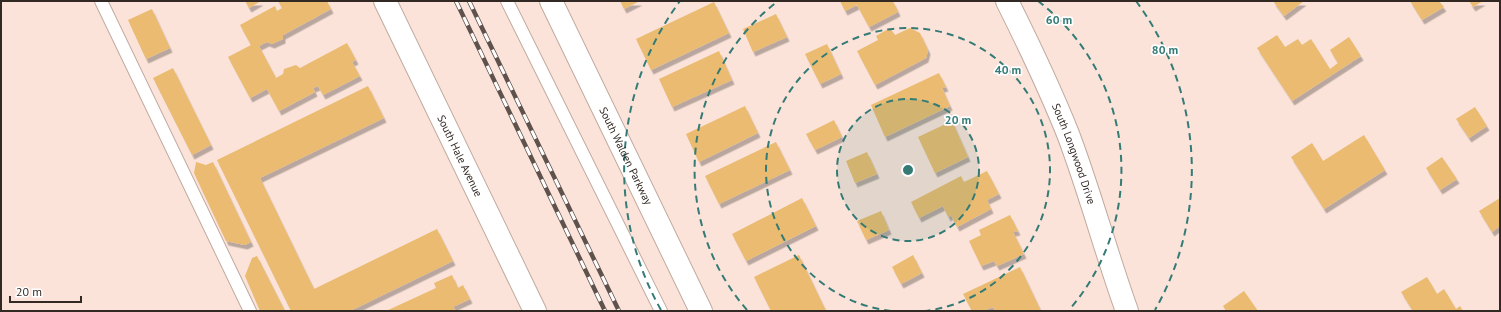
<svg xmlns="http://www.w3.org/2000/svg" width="1501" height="312" viewBox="0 0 1501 312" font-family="'PT Sans',sans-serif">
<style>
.building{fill:#eabb6f;filter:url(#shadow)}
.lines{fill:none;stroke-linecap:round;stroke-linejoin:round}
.lane-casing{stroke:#c0aaa0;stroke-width:14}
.street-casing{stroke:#c0aaa0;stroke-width:24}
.secondary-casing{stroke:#c0aaa0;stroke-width:24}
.lane{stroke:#fff;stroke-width:12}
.street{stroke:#fff;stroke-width:22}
.secondary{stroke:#fff;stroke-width:22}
.rail-casing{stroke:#5f524d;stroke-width:4.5}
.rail{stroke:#fff;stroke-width:3;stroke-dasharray:9;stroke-linecap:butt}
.ring{fill:none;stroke:#347b76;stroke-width:2;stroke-dasharray:7 5}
.labels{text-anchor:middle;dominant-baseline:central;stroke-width:3.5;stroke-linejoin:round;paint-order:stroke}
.street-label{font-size:11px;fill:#322925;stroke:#fff}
.centre{fill:#347b76;stroke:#fff;stroke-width:2}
.ring-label{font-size:12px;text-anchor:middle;font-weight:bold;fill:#347b76;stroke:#fff;stroke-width:3.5;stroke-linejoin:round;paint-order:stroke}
</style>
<defs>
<filter id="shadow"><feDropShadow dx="2.5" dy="4.5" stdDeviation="0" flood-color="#0004"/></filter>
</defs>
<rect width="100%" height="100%" fill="#fbe3d9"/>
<path class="building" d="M245,1H261L249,8Z
M278,1H327L331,9L283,35V39L272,44L267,42L259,46L276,78L283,74L284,69L296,65L300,68L347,43L356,60L352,62L360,76L323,95L318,86L313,88L315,92L279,111L267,89L250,98L228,57L251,45L240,25L275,6L277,11L282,8Z
M620,1H640L624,9Z
M840,1H893L898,12L869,27L857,5L845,11Z
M1273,1H1304L1284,16Z
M1410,1H1439L1444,7L1422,20Z
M1469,1H1483L1473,7Z
M714,2L729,33L651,70L636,39Z
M152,9L170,48L146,59L128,20Z
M776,14L787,37L753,52L743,29Z
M890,28L895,35L910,28L920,33L928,50L926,58L875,85L857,51L878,40L876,36Z
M1277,35L1285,47L1298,39L1302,45L1311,39L1330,69L1338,63L1330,50L1349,37L1361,56L1292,101L1257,48Z
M827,44L841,74L820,84L805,54Z
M719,51L732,80L672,107L659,79Z
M173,68L211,145L192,155L153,78Z
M939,73L946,87L942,88L950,106L885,137L871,105Z
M368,86L384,118L260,178L314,289L437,229L453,261L350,311H291L217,160Z
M745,106L758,133L699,162L686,134Z
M1475,107L1487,126L1469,138L1456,119Z
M834,120L842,137L815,150L806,134Z
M952,121L968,157L935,173L918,137Z
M1364,135L1385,170L1324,209L1291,157L1312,143L1323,161Z
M776,142L790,170L719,204L705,176Z
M867,152L877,174L855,183L846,161Z
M1442,157L1457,179L1440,190L1426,168Z
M196,162L206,165L213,162L251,242L245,245L226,241L194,173Z
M987,171L999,194L987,200L991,209L957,227L951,215L948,217L943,206L919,218L911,202L961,176L964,182Z
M802,198L816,226L746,261L732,234Z
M1500,198V226L1492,232L1479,211Z
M881,211L889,230L866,240L857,221Z
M1010,215L1018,231L1013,232L1024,254L997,266L994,261L981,266L969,241L981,235L979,230Z
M799,255L826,311H771L754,277Z
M913,255L922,273L901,284L892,267Z
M257,256L285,311H260L245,276L252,258Z
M1020,267L1040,309L1037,311H995L993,307L983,311H972L963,294Z
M452,275L458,288L463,285L470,299L453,307L456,311H386L436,288L434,283Z
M1427,277L1437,294L1444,289L1456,309L1460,306L1463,311H1413L1401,292Z
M1244,291L1258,311H1226L1223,306Z"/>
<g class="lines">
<g class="lane-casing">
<path id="lane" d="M101,1L250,311
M507,1L661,311"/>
</g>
<g class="street-casing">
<g id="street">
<path id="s1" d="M385,1L535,311"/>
<path id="s2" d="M551,1L701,311"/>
</g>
</g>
<g class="secondary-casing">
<g id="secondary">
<path id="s3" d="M1007,1C1029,45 1050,89 1068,134C1090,192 1106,253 1127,311"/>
</g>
</g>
<use href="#lane" class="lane"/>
<use href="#street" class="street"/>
<use href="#secondary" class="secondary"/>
<g class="rail-casing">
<path id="rail" d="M456,1L605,311
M469,1L619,311"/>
</g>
<use href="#rail" class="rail"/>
</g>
<circle cx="908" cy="170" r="71" fill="#347b76" fill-opacity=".12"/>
<g class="ring">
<circle cx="908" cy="170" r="71"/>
<path d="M891 311A142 142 0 1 1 925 311"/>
<path d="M747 310A213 213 0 0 1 778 1M1038 1A213 213 0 0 1 1069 310"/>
<path d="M661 310A284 284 0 0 1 680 1M1136 1A284 284 0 0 1 1155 310"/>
</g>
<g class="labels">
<g class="street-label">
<text stroke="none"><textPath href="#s3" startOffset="167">South Longwood Drive</textPath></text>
<text stroke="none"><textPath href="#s1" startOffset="172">South Hale Avenue</textPath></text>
<text stroke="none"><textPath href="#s2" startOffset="172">South Walden Parkway</textPath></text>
</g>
</g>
<circle cx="908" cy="170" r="6" class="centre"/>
<g class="ring-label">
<text x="1059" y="24">60 m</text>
<text x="1165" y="54">80 m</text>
<text x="1008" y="74">40 m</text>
<text x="958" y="124">20 m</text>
</g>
<rect width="1501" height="312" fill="none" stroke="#322925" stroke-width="4"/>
<path d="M10 296v6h71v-6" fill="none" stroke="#322925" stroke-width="2"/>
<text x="16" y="296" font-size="12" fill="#322925" stroke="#ffffff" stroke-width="3" paint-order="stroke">20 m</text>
</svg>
